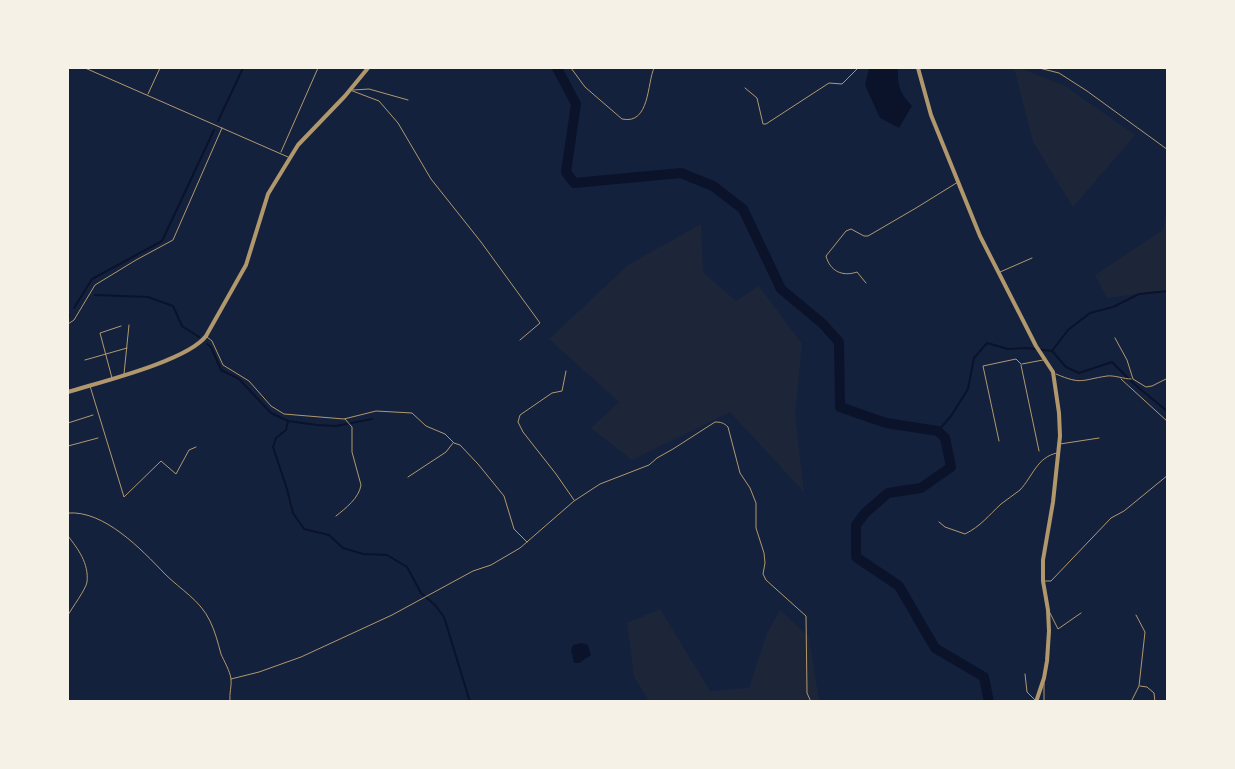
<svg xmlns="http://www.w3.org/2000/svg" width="1235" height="769" viewBox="0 0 1235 769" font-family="'IBM Plex Sans',sans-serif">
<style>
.green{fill:#1d2539}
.water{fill:#0b132b}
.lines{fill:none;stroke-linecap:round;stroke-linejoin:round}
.stream{stroke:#0b132b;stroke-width:2}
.river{stroke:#0b132b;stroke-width:10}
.service{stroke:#b1986c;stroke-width:1}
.tertiary{stroke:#b1986c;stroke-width:4}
</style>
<rect width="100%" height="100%" fill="#14213d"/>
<path class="green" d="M1014,68H1020L1065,86L1135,135L1073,207L1033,142Z
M1167,210V290L1107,298L1095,275L1163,230Z
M701,224L703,272L736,301L759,286L802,344L795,416L804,492L730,412L632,460L591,428L619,402L549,339L628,265Z
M660,609L710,691L749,688L767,633L780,610L809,637L819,701H649L634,677L627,623Z"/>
<path class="water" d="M869,68H898C897,86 900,93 912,106L899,128L880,118L865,85Z
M582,643L588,645L591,655L579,663H574L571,650L573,645Z"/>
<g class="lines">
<path class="stream" d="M218,121L243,68
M95,295L148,297L173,306L182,326L199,337
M74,308L92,279L162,241L214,130
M68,316L69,315
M207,344L211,347L221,370L239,379L271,413L288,421L286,430L276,438L273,447L287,489L293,513L304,529L329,535L343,548L363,554L387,555L407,567L421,593L435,605L444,617L470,702
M1052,351L1068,330L1090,313L1113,307L1139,294L1168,291
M288,421L317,425L336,426L372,419
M938,431L951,416L968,389L974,358L987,343L1008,349L1027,348L1052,351L1066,367L1079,373L1112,362L1133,383L1168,412
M68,701V702"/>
<path class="river" d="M557,68L576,104L566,172L574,183L681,173L713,186L743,209L781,289L823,324L839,342L840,407L886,423L938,431L945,438L951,467L921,488L888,493L865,513L856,525V557L899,586L935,648L984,677L989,702"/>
<path class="service" d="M85,68L288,157
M571,68L585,87L622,119C650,125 647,83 654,68
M1039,68L1059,73L1087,91L1168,150
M745,88L757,98L763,124H766L829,83L842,84L858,68
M350,90L379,101L398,123L431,179L481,242L540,323L520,340
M353,90L369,89L408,100
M148,94L160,68
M281,152L318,68
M1000,272L1032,258
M866,283L857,272C842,277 830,271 826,256L846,231L851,229L864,236H868L916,208L958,182
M68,324L74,320L95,285L136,260L173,240L222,128
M207,337L212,341L223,365L249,381L271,406L284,414L344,419L376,411L412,413L426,426L445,434L454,443L460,445L478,464L504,496L514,529L527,542
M1115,338L1127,360L1133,379L1146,387L1152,386L1168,378
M85,360L127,348
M1022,364L1043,360
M1021,365L1039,451
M566,371L562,391L552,393L520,415L518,422L523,432L556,474L574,500
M124,374L129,325
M1056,374C1082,385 1081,380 1107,376C1114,375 1124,379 1131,379
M112,378L100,333L121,326
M1121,379L1168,422
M90,386L124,497L161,461L176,474L189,450L196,447
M68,423L93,415
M999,441L983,366L1016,359L1021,364
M1060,444L1099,438
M68,446L98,438
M408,477L446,452L453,443
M68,513C104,510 141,549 165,574C181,590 200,600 210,621C215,631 218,643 221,654C224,661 230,671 231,679C232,685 229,693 230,702
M336,516C346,508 359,498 361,485L352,452V427L345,419
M939,522L945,527L965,534C981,526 988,516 1001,504C1007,499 1014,495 1020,490C1033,476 1037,457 1057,453
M68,536C78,549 89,563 87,582C86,589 72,608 68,615
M1044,581H1051L1111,518L1124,511L1168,475
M1050,613L1058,629L1081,613
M1025,674L1027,692L1036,701
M231,679L259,672L301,657L392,615L473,571L491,565L520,548L574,501L600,484L649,465L657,458L673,449L715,422C721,422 724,423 728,427L740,473L750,488L756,503V528L764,553L765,563L763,574L766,580L806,616L807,693L811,702
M1044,683V702
M1140,686L1147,687L1154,693L1155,702
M1131,702L1139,686L1145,632L1136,615"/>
<path class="tertiary" d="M918,68L931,115L980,236L1036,346L1053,372L1059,413L1060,436L1053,502L1043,560V581L1048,610L1049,631L1047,661L1044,678L1036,702
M68,392C100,382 187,361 206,336L246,265L268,194L290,158L298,145L345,96L368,68"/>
</g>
<rect width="1235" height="769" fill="none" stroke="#f6f1e7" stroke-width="138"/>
</svg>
